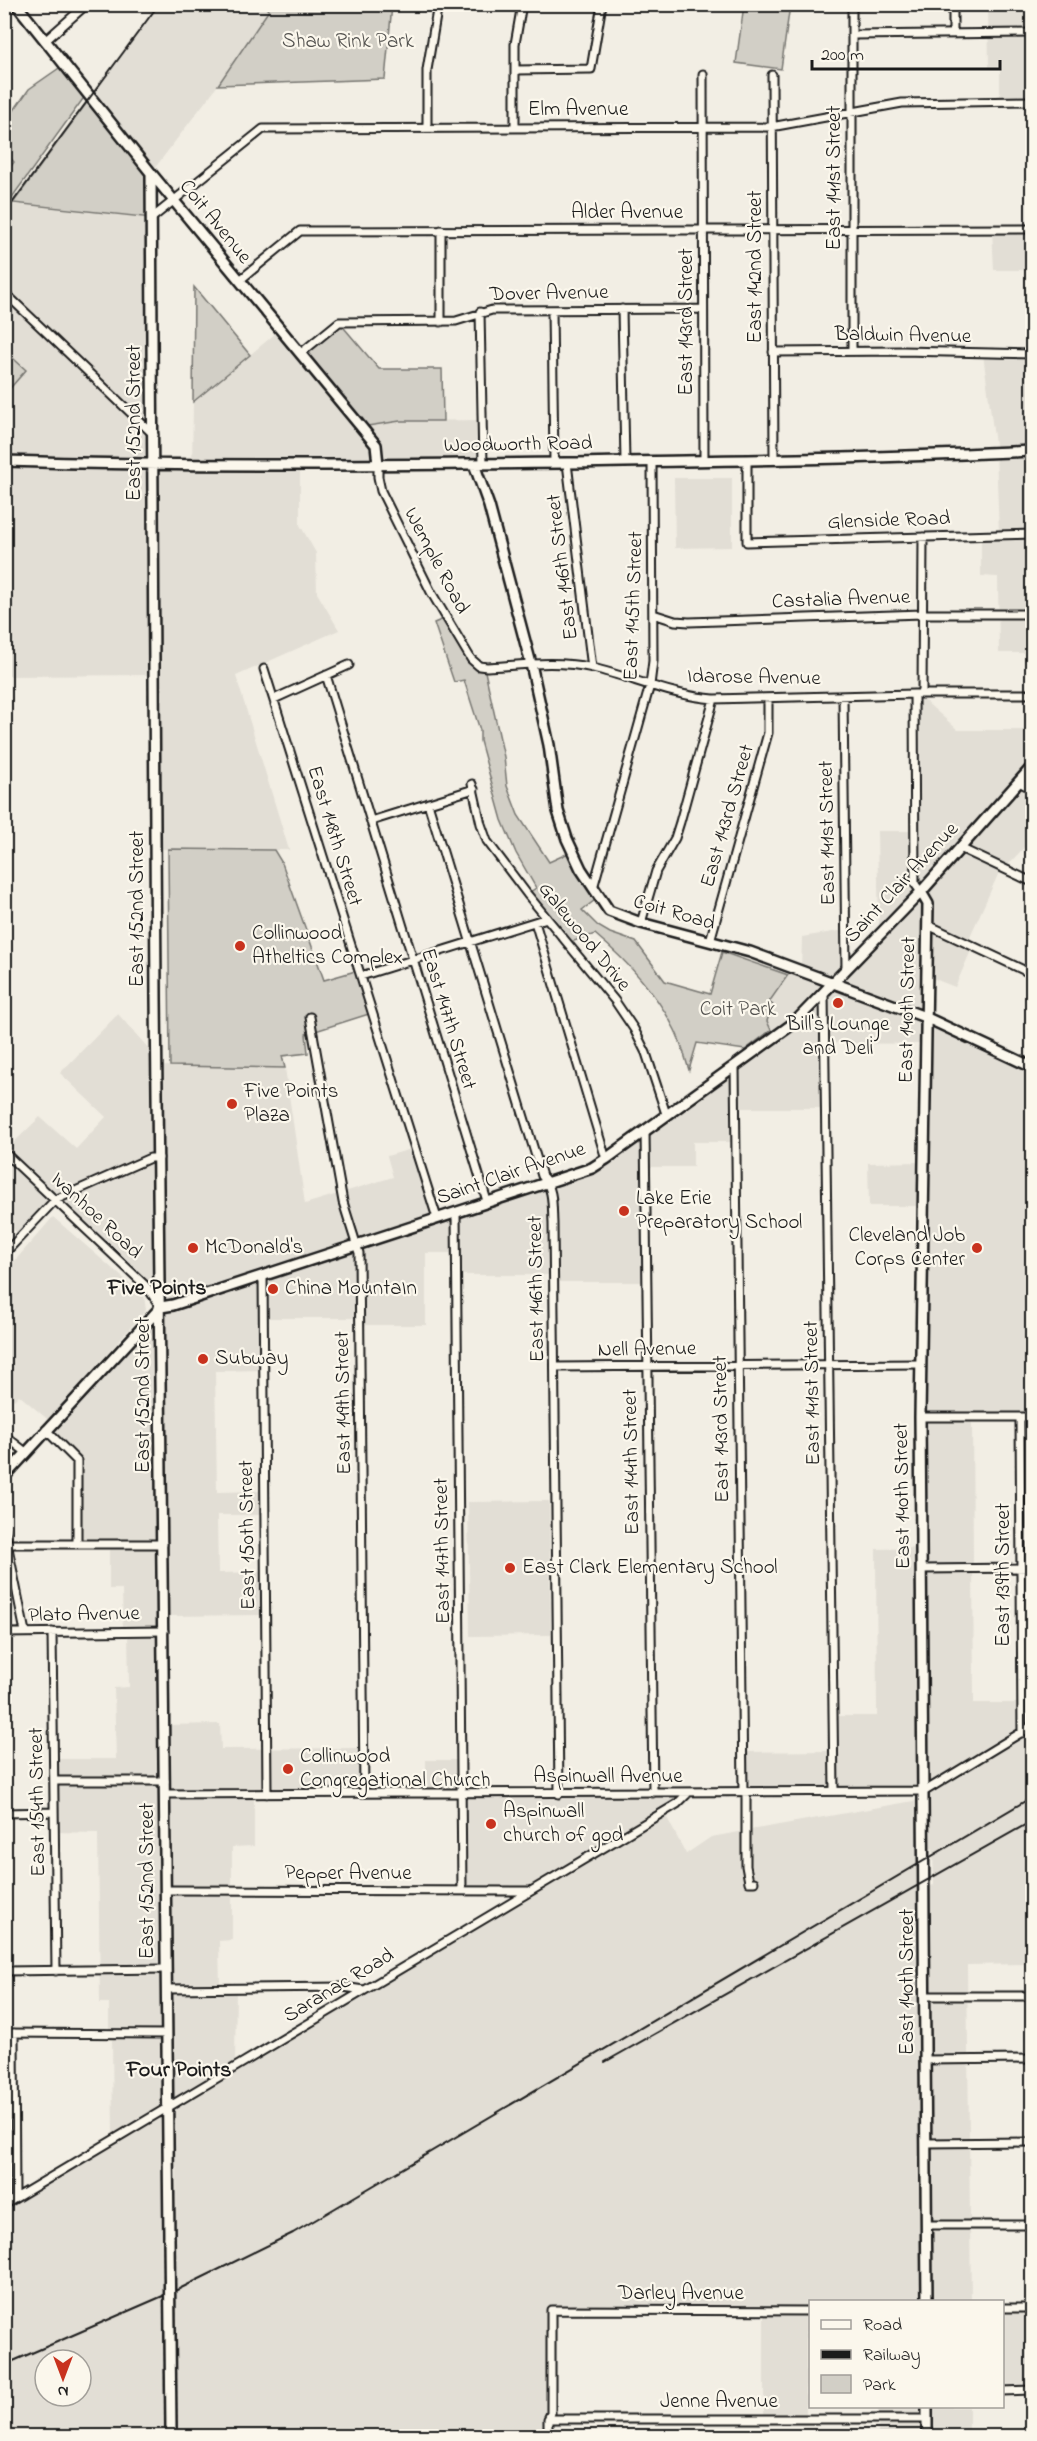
<svg xmlns="http://www.w3.org/2000/svg" width="1037" height="2441" viewBox="0 0 1037 2441" font-family="'Indie Flower',sans-serif">
<style>
.built{fill:#e2ded5;fill-rule:evenodd}
.green{fill:#d2cfc6;stroke:#777671;stroke-width:1.5}
.lines{fill:none;stroke-linecap:round;stroke-linejoin:round}
.street-casing{stroke:#1c1c1c;stroke-width:11}
.secondary-casing{stroke:#1c1c1c;stroke-width:14}
.street{stroke:#fbf7ec;stroke-width:7}
.secondary{stroke:#fbf7ec;stroke-width:9}
.rail{stroke:#1c1c1c;stroke-width:2}
.secondary-bridge-casing{stroke:#1c1c1c;stroke-width:14;stroke-linecap:butt}
.secondary-bridge{stroke:#fbf7ec;stroke-width:9}
.poi-dot{fill:#c8321e;stroke:#fbf7ec;stroke-width:2}
.labels{text-anchor:middle;dominant-baseline:central;stroke-width:4.5;stroke-linejoin:round;paint-order:stroke}
.park-label{font-size:21px;fill:#53524f;stroke:#fbf7ec}
.street-label{font-size:21px;fill:#1c1c1c;stroke:#fbf7ec}
.poi-label{font-size:21px;fill:#1c1c1c;stroke:#fbf7ec;text-anchor:start}
.neighbourhood-label{font-size:22px;font-weight:bold;fill:#1c1c1c;stroke:#fbf7ec}
</style>
<rect width="100%" height="100%" fill="#f2eee4"/>
<filter id="ink" filterUnits="userSpaceOnUse"><feTurbulence type="fractalNoise" baseFrequency=".0167" numOctaves="2"/><feDisplacementMap in="SourceGraphic" scale="12" xChannelSelector="R" yChannelSelector="G"/><feConvolveMatrix kernelMatrix="1 2 1 2 8 2 1 2 1" color-interpolation-filters="sRGB"/></filter>
<g filter="url(#ink)">
<path class="built" d="M265,4L269,9L218,85L151,173L91,97L159,5Z
M988,5H1032V101L1000,102V68H989Z
M13,203L152,218L154,466H192L193,402L281,329L361,427L400,421L482,420L483,464L300,465V525L316,553L317,593L339,630L236,676L289,850L155,849L154,675L5,676L4,394L26,370L5,350V214Z
M992,229H1032V270H994Z
M983,354H1032V653H999L998,577L981,576V535L999,534L996,452Z
M674,478H732V547L675,548Z
M917,694L958,730H1032V839L1004,869L1001,868L967,943L973,946L955,987L927,976L925,1017L1032,1067V1417H972L974,1703H1022V1732L1032,1726V1964L967,1965L971,2301L810,2302V2311H806V2419H764V2310H552L550,2436H172L177,2167L168,2170L171,2436H5L4,2268L9,2265L5,2255V2182H15V2197L113,2142L112,2033H109V2003H100L98,1833L54,1832V1759H116L114,1688L129,1687L128,1632L123,1631L122,1589H109V1544H77V1461L46,1430L52,1423L19,1395L14,1400L5,1392V1272L53,1217L144,1296L146,1310L67,1399L71,1403L161,1307L147,1287L56,1201L21,1236L5,1222L4,1152L40,1117L76,1149L106,1117L60,1073L118,1014L157,1058V1066L285,1068L305,1204L393,1177L387,1156L415,1148L437,1218L592,1168L776,1036L767,1021L768,1002L792,968L801,971L802,937L845,930V969L879,935L877,831H915ZM825,1043L924,1044L923,1162L868,1163L869,1206H922V1548L876,1549L877,1716H833V1751L743,1752V1792H925V1853L933,1848L934,1884L925,1891L919,1800L711,1837L686,1854L664,1812L688,1793H461V1760H426V1793H461L462,1890L530,1891L235,2066L236,1988H220L219,1941L232,1940V1847L254,1846V1794L364,1793V1748L221,1749L220,1724L165,1725L164,1616L266,1615L265,1572L218,1573L217,1515H265L264,1491L217,1492L215,1371L263,1370V1318H359L360,1325H426V1253H456V1275H553L554,1282H647L646,1167H693V1142H736V1108H825ZM45,2360H81V2396H45Z
M4,1435L27,1453L4,1477Z
M549,1501L551,1635L470,1636L468,1502Z
M1002,2308H1032V2390L1003,2391Z
M878,2407H969V2436H878Z"/>
<path class="green" d="M265,5H392L385,79L218,85L269,10Z
M744,5H790L781,69L736,63Z
M65,64L88,92L5,207V174L14,162L5,152V123L29,89Z
M91,97L151,173L152,218L13,203Z
M194,287L250,355L193,402Z
M339,322L379,369H442L443,421H400L361,427L301,353Z
M4,350L26,370L5,394H4Z
M446,618L471,659L484,667L504,757L507,786L518,815L549,862L573,851L599,897L582,910L598,926L610,933L636,942L665,981L710,994L722,952L788,975L769,1002L773,1005L767,1021L771,1030L745,1050L697,1043L689,1070C685,1057 681,1042 675,1030C656,992 627,961 595,934L568,943L527,894L536,888L516,853L502,820L480,741V730L464,680L454,682L434,623Z
M168,849L274,850L282,863L324,980L359,970L372,1013L306,1034L308,1053L282,1056L285,1068L170,1066Z
M1032,2431V2436H969V2432Z"/>
<g class="lines">
<g class="street-casing">
<path id="street" d="M852,4V351
M953,4V34
M852,35L1032,33
M45,41L87,4
M515,70L591,69L602,4
M703,74L704,461
M772,75L774,459
M515,127V44L522,4
M427,128V70L438,4
M152,218L263,129L771,127L902,103L1032,101
M441,230V322
M240,280L300,231L1032,229
M4,292L154,435
M622,309L625,462
M552,310L554,463
M480,312L483,464
M773,352L903,351L1032,354
M301,353L339,322L456,321L492,310L703,309
M747,460V542L1032,534
M567,463L592,668
M378,464V477L381,491L431,592L471,659L479,666L487,667C522,665 558,660 593,668C634,678 672,696 714,699L914,694H1032
M653,614L675,621L689,622L922,614H1032
M264,669L437,1218
M326,675L487,1201
M914,694L915,884L921,892
M922,694L923,537
M843,696L846,970
M274,699L349,665
M1019,782L1032,789
M472,784L481,824L487,841L527,894L615,1001L634,1029L646,1053L666,1114
M428,803L542,1176C554,1188 552,1206 553,1223L559,1794
M371,821L474,789
M960,848L1032,882
M593,888L650,685L653,661L652,462
M535,922L606,1159
M641,923L656,871L675,838L680,822L714,699
M928,925L1032,974
M710,941L768,733V699
M361,976L547,918
M824,994L834,1791
M310,1017L343,1202L359,1253L364,1793
M735,1066L743,1792
M645,1130L653,1793
M4,1152L147,1287L159,1305
M456,1212L462,1890
M4,1254L55,1200L150,1158H159
M263,1275L267,1794
M555,1367L921,1364
M920,1417H1032
M1020,1417L1022,1733
M46,1430L77,1461V1544
M4,1435L27,1453
M4,1528L25,1632
M8,1544H163
M922,1569L1032,1568
M52,1632L56,1971
M4,1633L164,1631
M54,1781H165
M746,1792V1866L749,1882H754
M165,1794L925,1791L1032,1726
M4,1813L54,1812
M166,1890L528,1891
M4,1971L166,1969
M167,1989L343,1987L364,1990
M926,1996H1032
M4,2033L167,2034
M14,2033L15,2198
M926,2060L1032,2059
M927,2143L1032,2142
M4,2205L677,1804L688,1793
M927,2225H1032
M1002,2308H1032
M1002,2391L1032,2390
M548,2419H927
M548,2436V2419L551,2413V2310L810,2311"/>
</g>
<g class="secondary-casing">
<path id="secondary" d="M16,4L151,173L376,445L378,464
M151,173L156,998L169,2238
M4,461C192,467 380,465 568,463C723,460 878,459 1032,451
M474,464L489,506L531,664L549,745L558,811L567,839L581,869L609,911L641,923L750,952L925,1017L1032,1067
M921,892L928,904L920,1417L927,2302
M4,1477L161,1307L173,1305L592,1168L606,1159L794,1023L921,892L1032,767
M927,2436V2406"/>
</g>
<use href="#street" class="street"/>
<use href="#secondary" class="secondary"/>
<path class="rail" d="M4,214L159,4
M605,2062L1032,1821
M4,2365L179,2289L293,2233L1032,1797"/>
<g class="secondary-bridge-casing">
<path id="secondary-bridge" d="M169,2238L171,2429"/>
</g>
<use href="#secondary-bridge" class="secondary-bridge"/>
</g>
</g>
<g class="poi-dot">
<circle cx="240" cy="946" r="6"/>
<circle cx="838" cy="1003" r="6"/>
<circle cx="232" cy="1104" r="6"/>
<circle cx="624" cy="1211" r="6"/>
<circle cx="193" cy="1248" r="6"/>
<circle cx="977" cy="1248" r="6"/>
<circle cx="273" cy="1289" r="6"/>
<circle cx="203" cy="1359" r="6"/>
<circle cx="510" cy="1568" r="6"/>
<circle cx="288" cy="1769" r="6"/>
<circle cx="491" cy="1824" r="6"/>
</g>
<g class="labels">
<g class="park-label">
<text x="348" y="42">Shaw Rink Park</text>
<text x="738" y="1010">Coit Park</text>
</g>
<g class="street-label">
<text x="578" y="110">Elm Avenue</text>
<text transform="translate(835 178) rotate(-90)">East 141st Street</text>
<text x="627" y="213">Alder Avenue</text>
<text transform="translate(215 222) rotate(51)">Coit Avenue</text>
<text transform="translate(756 267) rotate(-90)">East 142nd Street</text>
<text transform="translate(549 294) rotate(-1)">Dover Avenue</text>
<text transform="translate(687 322) rotate(-90)">East 143rd Street</text>
<text transform="translate(903 336) rotate(1)">Baldwin Avenue</text>
<text transform="translate(135 423) rotate(-90)">East 152nd Street</text>
<text transform="translate(518 445) rotate(-1)">Woodworth Road</text>
<text transform="translate(889 521) rotate(-2)">Glenside Road</text>
<text transform="translate(436 561) rotate(62)">Wemple Road</text>
<text transform="translate(563 567) rotate(-97)">East 146th Street</text>
<text transform="translate(841 600) rotate(-2)">Castalia Avenue</text>
<text transform="translate(634 606) rotate(-88)">East 145th Street</text>
<text transform="translate(754 678) rotate(1)">Idarose Avenue</text>
<text transform="translate(728 816) rotate(-74)">East 143rd Street</text>
<text transform="translate(828 833) rotate(-91)">East 141st Street</text>
<text transform="translate(334 836) rotate(73)">East 148th Street</text>
<text transform="translate(902 883) rotate(-47)">Saint Clair Avenue</text>
<text transform="translate(138 909) rotate(-90)">East 152nd Street</text>
<text transform="translate(674 913) rotate(16)">Coit Road</text>
<text transform="translate(584 937) rotate(51)">Galewood Drive</text>
<text transform="translate(908 1010) rotate(-89)">East 140th Street</text>
<text transform="translate(448 1019) rotate(73)">East 147th Street</text>
<text transform="translate(511 1174) rotate(-19)">Saint Clair Avenue</text>
<text transform="translate(96 1216) rotate(43)">Ivanhoe Road</text>
<text transform="translate(537 1289) rotate(-91)">East 146th Street</text>
<text transform="translate(647 1350) rotate(-1)">Nell Avenue</text>
<text transform="translate(813 1393) rotate(-91)">East 141st Street</text>
<text transform="translate(144 1395) rotate(-90)">East 152nd Street</text>
<text transform="translate(344 1403) rotate(-91)">East 149th Street</text>
<text transform="translate(722 1429) rotate(-91)">East 143rd Street</text>
<text transform="translate(632 1462) rotate(-91)">East 144th Street</text>
<text transform="translate(903 1496) rotate(-91)">East 140th Street</text>
<text transform="translate(248 1535) rotate(-91)">East 150th Street</text>
<text transform="translate(443 1551) rotate(-91)">East 147th Street</text>
<text transform="translate(1004 1575) rotate(-90)">East 139th Street</text>
<text transform="translate(84 1615) rotate(-1)">Plato Avenue</text>
<text x="608" y="1777">Aspinwall Avenue</text>
<text transform="translate(38 1802) rotate(-91)">East 154th Street</text>
<text x="348" y="1874">Pepper Avenue</text>
<text transform="translate(148 1881) rotate(-90)">East 152nd Street</text>
<text transform="translate(908 1982) rotate(-90)">East 140th Street</text>
<text transform="translate(339 1986) rotate(-31)">Saranac Road</text>
<text x="681" y="2294">Darley Avenue</text>
<text x="719" y="2402">Jenne Avenue</text>
</g>
<g class="poi-label">
<text x="252" y="934">Collinwood<tspan x="252" dy="24">Atheltics Complex</tspan></text>
<text x="838" y="1025" text-anchor="middle">Bill's Lounge<tspan x="838" dy="24">and Deli</tspan></text>
<text x="244" y="1092">Five Points<tspan x="244" dy="24">Plaza</tspan></text>
<text x="636" y="1199">Lake Erie<tspan x="636" dy="24">Preparatory School</tspan></text>
<text x="965" y="1236" text-anchor="end">Cleveland Job<tspan x="965" dy="24">Corps Center</tspan></text>
<text x="205" y="1248">McDonald's</text>
<text x="285" y="1289">China MountaIn</text>
<text x="215" y="1359">Subway</text>
<text x="522" y="1568">East Clark Elementary School</text>
<text x="300" y="1757">Collinwood<tspan x="300" dy="24">Congregational Church</tspan></text>
<text x="503" y="1812">Aspinwall<tspan x="503" dy="24">church of god</tspan></text>
</g>
<g class="neighbourhood-label">
<text x="157" y="1289">Five Points</text>
<text x="179" y="2071">Four Points</text>
</g>
</g>
<rect width="1037" height="2441" fill="none" stroke="#fbf7ec" stroke-width="24"/>
<rect x="12" y="12" width="1013" height="2417" fill="none" stroke="#1c1c1c" stroke-width="2" filter="url(#ink)"/>
<rect x="809" y="2300" width="195" height="108" fill="#fbf7ec" stroke="#a29f99" stroke-width="1.5"/>
<rect x="821" y="2320" width="30" height="9" fill="#fbf7ec" stroke="#a29f99" stroke-width="1.5"/>
<text x="863" y="2330" font-size="18" fill="#1c1c1c">Road</text>
<rect x="821" y="2350" width="30" height="9" fill="#1c1c1c" stroke="#a29f99" stroke-width="1.5"/>
<text x="863" y="2360" font-size="18" fill="#1c1c1c">Railway</text>
<rect x="821" y="2375" width="30" height="18" fill="#d2cfc6" stroke="#a29f99" stroke-width="1.5"/>
<text x="863" y="2390" font-size="18" fill="#1c1c1c">Park</text>
<g transform="translate(63 2378) rotate(180)"><circle r="28" fill="#fbf7ec" stroke="#a29f99" stroke-width="1.5"/>
<path d="M0-4.5L10 22L0 15L-10 22Z" fill="#c8321e"/>
<text y="-9" font-size="16" font-weight="bold" text-anchor="middle" fill="#1c1c1c">N</text>
</g>
<path d="M812 60v9h188v-9" fill="none" stroke="#1c1c1c" stroke-width="3"/>
<text x="821" y="60" font-size="18" fill="#1c1c1c" stroke="#fbf7ec" stroke-width="4.5" paint-order="stroke">200 m</text>
</svg>
